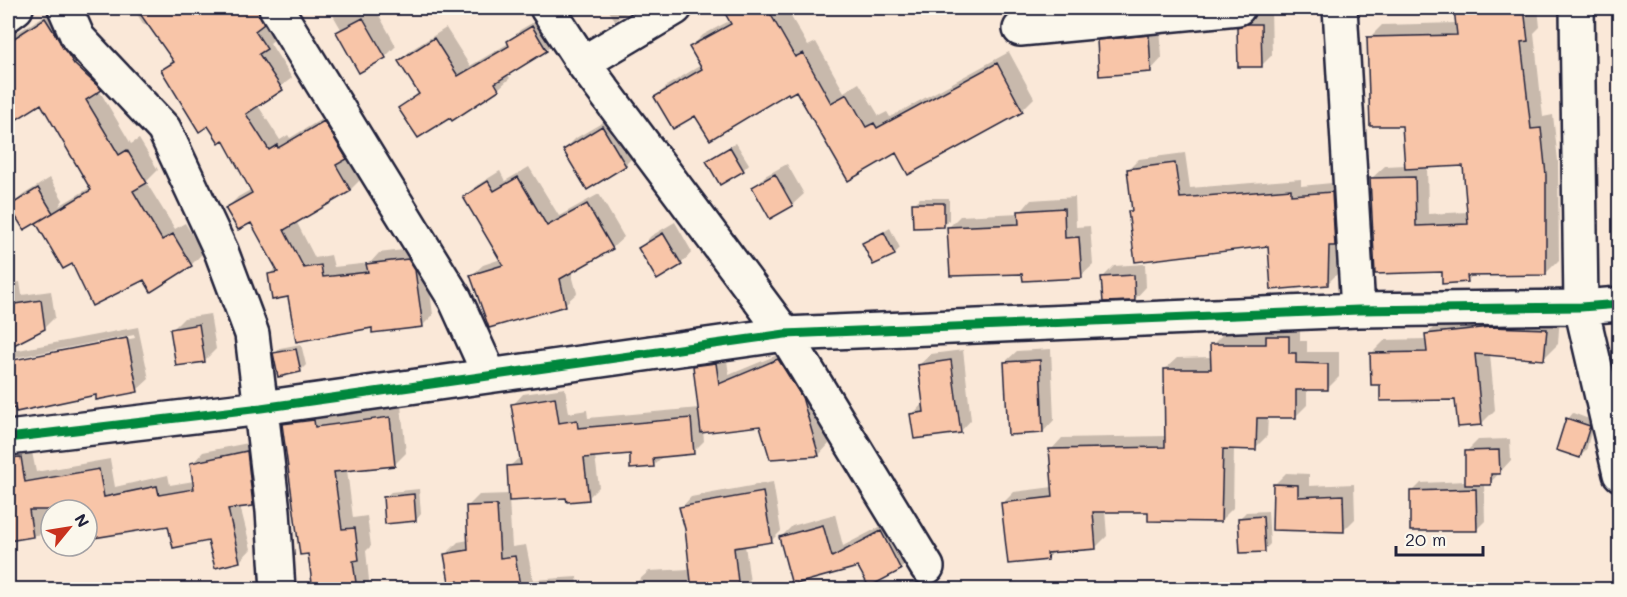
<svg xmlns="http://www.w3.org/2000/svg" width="1627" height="597" viewBox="0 0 1627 597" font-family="Mali,sans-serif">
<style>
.shadow{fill:#0003;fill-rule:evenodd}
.building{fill:#f8c5a8;stroke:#22223b;stroke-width:1.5}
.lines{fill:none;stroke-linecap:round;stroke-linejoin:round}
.minor-casing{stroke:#22223b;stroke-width:38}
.minor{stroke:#fbf7ec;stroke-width:33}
.cycleway-casing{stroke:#fbf7ec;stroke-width:13}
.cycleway{stroke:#00873e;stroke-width:9}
</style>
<rect width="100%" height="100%" fill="#fae8d8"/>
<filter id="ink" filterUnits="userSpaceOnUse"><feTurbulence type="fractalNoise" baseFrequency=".0167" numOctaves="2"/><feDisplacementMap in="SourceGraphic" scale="12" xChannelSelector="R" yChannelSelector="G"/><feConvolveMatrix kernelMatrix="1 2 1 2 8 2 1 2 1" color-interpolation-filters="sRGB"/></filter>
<g filter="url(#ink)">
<path class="shadow" d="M57,8L113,77L99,90L131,144L139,139L158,170L146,182L175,229L185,223L203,253L191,265L145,278L73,261L44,218L11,206L23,195L50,178L63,200L59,206L91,187L42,102L8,123V13L18,32Z
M133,8H272L277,37L270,43L292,78L257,104L280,140L288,135L290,138L335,111L357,147L347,156L361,179L350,190L296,221L315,258L331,255L334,267L370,263L379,253L419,248L426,259L433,315L422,326H373L289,296L269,275L277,267L252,221L227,208L238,197L252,189L223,138L162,71L174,59L148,22L144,25Z
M329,8H375L396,46L385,57L341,29Z
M607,8H636L615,20Z
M733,8H786L808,46L816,42L844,92L859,83L879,116L887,112L890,117L1009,52L1034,98L1022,110L897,151L797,89L696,114L656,97L668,85L701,65L691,47L703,35L731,20L727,13Z
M1258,8H1271L1272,55L1262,65L1238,28L1249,17L1257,14Z
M1458,8H1538L1540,27L1534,33L1543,117L1553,115L1558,161L1559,260L1546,273L1474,274L1467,281L1443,271L1372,178L1385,166L1406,165L1403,124L1369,38L1382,25L1457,23ZM1465,164L1468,212L1428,214L1427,166Z
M544,16L557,39L546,50L507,74L510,78L498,89L451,116L400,108L419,92L400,61L411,50L446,28L470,66L509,43L520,30Z
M1160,25L1162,58L1151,70L1098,41L1110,29Z
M614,116L636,154L625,165L564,150L576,138Z
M736,143L749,164L743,170L708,161Z
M1185,153L1190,188L1301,179V186L1342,182L1338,273L1328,283L1269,245L1130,212L1134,208L1129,169L1139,159Z
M787,164L804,194L792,205L754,187L765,176Z
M529,167L559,216L599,194L624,237L612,248L571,271L577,293L565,304L471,276L483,265L501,259L465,197L476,186L500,171L505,181Z
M1075,197L1076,227L1090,226L1093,265L1081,276L1024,272L949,227L960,216L1020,213L1031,200Z
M920,198H949V220L944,226L914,204Z
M675,222L692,252L681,264L640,248L651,236Z
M890,228L900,248L894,254L864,244Z
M1620,239V282L1612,281L1614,244Z
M1145,264L1146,287L1135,299L1102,278L1114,266Z
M20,282L22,295L51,291L55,317L44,328L8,346V284Z
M210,314L216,349L204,361L172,330L184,318Z
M1560,315L1558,344L1544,358L1490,354L1495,410L1481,424L1457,399L1381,383L1371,354L1385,340L1427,339V334L1441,320Z
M1279,324H1300V341H1307V352H1339V377L1327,389H1307V405L1295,417L1268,416L1267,436L1255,448L1234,447L1233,508L1221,520L1150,510L1105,511L1107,536L1095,548L1055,551L1047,558L1002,504L1014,492L1053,487L1051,450L1062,438L1166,436L1165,369L1177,358L1212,357V345L1224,333L1271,332Z
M138,327L149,379L137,390L97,393L8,408V362L135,338L134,335L8,359V352Z
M301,344L306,365L300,371L275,354L280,348Z
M1051,349L1054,420L1043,432L1005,362L1017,351Z
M789,350L811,387L829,444L819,455L771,458L761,425L703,431L704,441L693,452L664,455L653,466L631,453L595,456L599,487L588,498L509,500L512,547L526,545L533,580L577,577L579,590H452L446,554L458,542L469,540L467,507L479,495L510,494L509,467L521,456L513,405L523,394L565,388L569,413L587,410L588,418L699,408L695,366L705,356L726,353L729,375Z
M963,350L971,420L960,432L912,415L924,402L919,365L931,354Z
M401,406L406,453L394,465L347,470L353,518L367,516L371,546L366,551L370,590H314L309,553L294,498L292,499L283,425L295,412L327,415Z
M1573,413L1594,421L1586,451L1580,456L1568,419Z
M1510,439L1511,460L1490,483H1484L1485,521L1476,530L1412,492L1421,483L1467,481V451L1478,440Z
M258,441L264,493L253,504L240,506L251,549L240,561L209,539L169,524L87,538V510H51V533L8,539V456L32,452L36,472L110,459L115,487L168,475L170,485L194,481L192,464L203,452Z
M1286,473L1309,474V486L1354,484L1355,519L1344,530L1274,485Z
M773,482L781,531L771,541L745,545L751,590H639L638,581L649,571L691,569L681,508L691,497Z
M419,489L421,514L416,520L385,497L391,492Z
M1268,511L1270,544L1264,550L1240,518L1246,512Z
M835,514L843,546L893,520L912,557L900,569L859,565L793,583L781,537L792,526Z
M94,585L95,590H65Z"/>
<path class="building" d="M136,8H257L264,24L255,31L267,49L259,54L283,90L246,114L269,150L277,145L278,148L324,121L347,159L336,165L351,191L284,230L304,268L321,265L323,277L368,272L366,264L408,259L415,270L423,327L372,333V328L296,342L288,297L272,300L268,274L278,272L251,223L238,230L225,208L252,193L223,140L219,143L208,126L199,132L161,70L174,62Z
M722,8H767L795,57L803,53L831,103L847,94L866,127L874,123L877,128L997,63L1023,112L908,175L896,153L848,181L796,91L789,95L788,93L710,140L695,116L673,129L654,97L702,69L689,47L731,24Z
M1524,8L1528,41L1521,42L1531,129L1541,128L1546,175V275L1467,276L1468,282L1442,284V272L1375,274L1370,178L1415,177L1416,226L1468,224L1463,166L1405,169L1402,126H1370L1367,37L1457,35L1454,9Z
M45,18L74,64L102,90L86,100L119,155L127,150L147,183L133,191L162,240L173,234L192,266L151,292L144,280L92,306L72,264L63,269L36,223L91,190L41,104L8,125V42Z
M363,18L386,58L359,73L336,32Z
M1246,24H1261L1262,67H1238L1237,27Z
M532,26L547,51L495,83L499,90L452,121L450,118L418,138L398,108L419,94L398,61L434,38L458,76L509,46L507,41Z
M1149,35L1151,72L1099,76L1097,40Z
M602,126L626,166L587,190L563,150Z
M730,147L744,171L720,185L706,161Z
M1175,163L1180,198L1291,189V195L1332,192L1335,246H1329L1328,285L1271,290L1268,246L1135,262L1128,211H1132L1127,169Z
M775,174L793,206L770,219L752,187Z
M518,177L547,226L587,204L613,249L560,279L566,306L489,328L470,275L503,265L463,197L488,181L494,191Z
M38,188L53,213L24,230L9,206Z
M912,203H944V227L913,228Z
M1064,208L1065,238L1079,237L1082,278L1023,281L1022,274L950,276L947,227L1019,224L1018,211Z
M884,232L895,255L873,265L862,243Z
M663,233L682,265L657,280L638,248Z
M1134,275L1135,301L1103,302L1101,277Z
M41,300L45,329L8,348V305Z
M199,324L205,362L176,366L170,329Z
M1490,327L1547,329L1544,360L1475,354L1482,425L1458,427L1455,400L1380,401V385H1371L1370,353L1427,352L1425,334Z
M1266,336H1289V353H1296V363L1328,364V390H1296V418H1257L1256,450L1223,449L1221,522L1148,521V512H1093L1096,549L1047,553L1048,560L1008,564L1001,503L1053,497L1049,449L1165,447L1164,369H1211L1210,344H1266Z
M127,338L138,392L96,400V395L16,412L15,408L8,409V361Z
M296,349L301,372L278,377L273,353Z
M778,359L802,397L819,456L770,459L760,426L701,433L693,366L716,363L719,384Z
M951,360L961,433L914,439L910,414L924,412L918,365Z
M1040,360L1043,433L1008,435L1004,362Z
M555,397L559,423L577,420L578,428L691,418L694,454L653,458L654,467L630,469V454L584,458L589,500L567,502L566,498L509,501L507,466L521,465L511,404Z
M390,417L395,466L334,472L342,529L355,528L359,560L353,561L357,590H313L308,554L300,555L282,424L314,420L315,427Z
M1566,418L1590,426L1580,458L1556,450Z
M1499,450L1500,474H1491V485H1465V451Z
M247,451L253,506L228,509L240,562L215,568L208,541L173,548L168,526L87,539V510H29L33,537L8,541V458L21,457L25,482L99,469L104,497L157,486L159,495L194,489L190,463Z
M1273,484L1298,485V497L1343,495L1344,532L1272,530Z
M1476,489L1477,531H1410V491Z
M763,492L772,542L734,548L739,590H692L685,529L679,507Z
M414,494L416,521L385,524L383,497Z
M497,505L500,558L515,556L520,586L500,590H460L458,581L449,582L444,554L468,550L466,506Z
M1263,516L1265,552L1240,553L1238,518Z
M823,525L832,557L881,531L901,570L869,587L858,567L792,585L779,537Z"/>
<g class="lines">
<g class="minor-casing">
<path id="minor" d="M65,8L78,38L164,129L221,251L252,334L273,511L278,590
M276,8L455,299L489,374
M547,8L583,63L785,334L927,567
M1340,8L1358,310
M1577,8L1581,307L1620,474
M8,14L16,8
M1020,29L1238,8
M583,63L675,8
M8,438L261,408L785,334L1358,310L1581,307L1620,304"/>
</g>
<use href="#minor" class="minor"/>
<g class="cycleway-casing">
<path id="cycleway" d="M8,438L261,408L785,334L1358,310L1581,307L1620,304"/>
</g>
<use href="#cycleway" class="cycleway"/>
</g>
</g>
<rect width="1627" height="597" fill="none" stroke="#fbf7ec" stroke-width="30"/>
<rect x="15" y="15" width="1597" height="567" fill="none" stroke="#22223b" stroke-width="2" filter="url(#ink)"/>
<g transform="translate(69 528) rotate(60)"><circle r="28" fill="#fbf7ec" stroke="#a4a2a5" stroke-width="1.5"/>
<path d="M0-4.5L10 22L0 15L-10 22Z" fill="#c8321e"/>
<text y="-9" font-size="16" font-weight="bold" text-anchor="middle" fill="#22223b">N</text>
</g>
<path d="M1396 546v9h87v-9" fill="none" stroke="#22223b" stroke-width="3"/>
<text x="1405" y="546" font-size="18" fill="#22223b" stroke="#fbf7ec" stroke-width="4.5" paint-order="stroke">20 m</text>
</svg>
